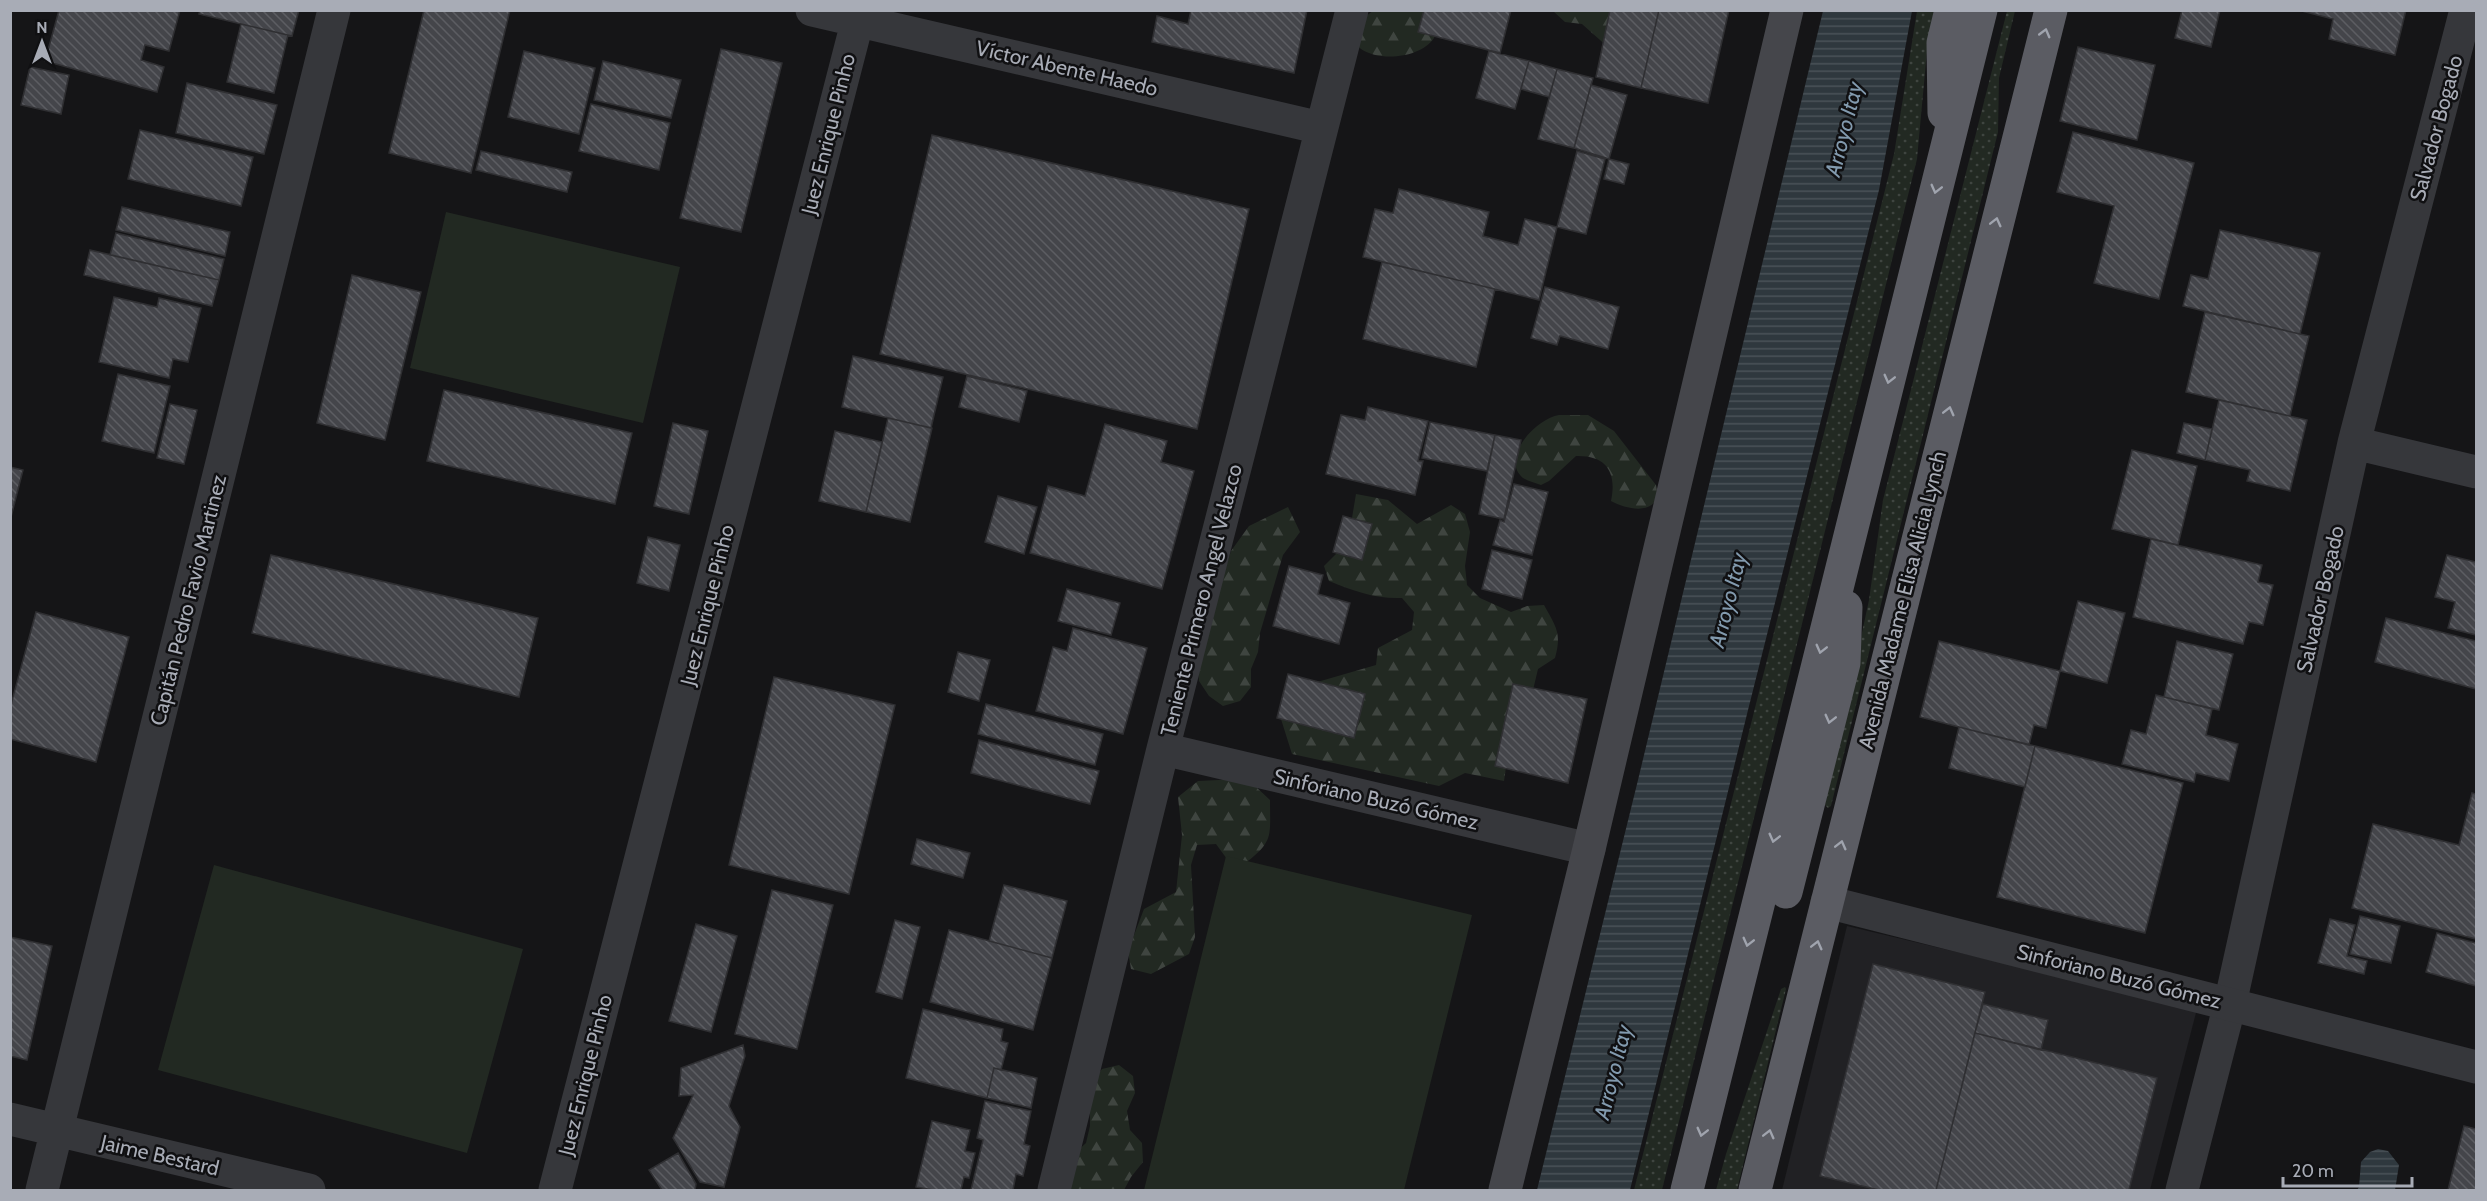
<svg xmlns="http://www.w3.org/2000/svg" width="2487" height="1201" viewBox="0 0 2487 1201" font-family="Cabin,sans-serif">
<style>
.built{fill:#212124}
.grass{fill:url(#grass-dots)}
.forest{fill:url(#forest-firs)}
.park{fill:#222922}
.water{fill:url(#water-rules)}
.building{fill:url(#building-back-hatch);stroke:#2f2f32;stroke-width:1.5}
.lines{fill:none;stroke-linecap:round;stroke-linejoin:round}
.minor{stroke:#36373b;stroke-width:33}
.tertiary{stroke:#36373b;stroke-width:33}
.secondary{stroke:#45464b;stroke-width:33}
.trunk{stroke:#5b5c63;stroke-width:33}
.oneway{stroke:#a0a4ae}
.labels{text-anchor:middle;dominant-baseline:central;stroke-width:5;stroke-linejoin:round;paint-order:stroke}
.street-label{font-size:21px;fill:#a8acb6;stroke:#101012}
.water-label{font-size:22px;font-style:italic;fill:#829aae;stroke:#101012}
</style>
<defs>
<pattern id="grass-dots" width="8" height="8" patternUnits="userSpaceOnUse" patternTransform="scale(1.5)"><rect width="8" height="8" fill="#222922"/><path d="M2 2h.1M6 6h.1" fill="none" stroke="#3f4540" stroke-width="1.8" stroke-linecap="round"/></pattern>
<pattern id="forest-firs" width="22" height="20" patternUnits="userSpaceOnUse" patternTransform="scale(1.5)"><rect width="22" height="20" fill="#222922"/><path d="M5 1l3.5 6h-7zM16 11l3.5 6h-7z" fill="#3f4540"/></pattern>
<pattern id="water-rules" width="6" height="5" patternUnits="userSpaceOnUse" patternTransform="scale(1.5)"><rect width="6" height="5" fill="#2f383e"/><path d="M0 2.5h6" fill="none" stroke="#4a5258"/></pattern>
<pattern id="building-back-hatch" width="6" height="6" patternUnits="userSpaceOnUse" patternTransform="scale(1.5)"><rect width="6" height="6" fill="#44454a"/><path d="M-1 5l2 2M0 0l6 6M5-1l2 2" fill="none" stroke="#5c5d62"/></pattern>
</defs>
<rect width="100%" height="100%" fill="#151517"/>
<path class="built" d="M1847,926L2197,1009L2150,1190H1782Z"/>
<path class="grass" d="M1917,11H1934L1928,40L1917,159L1662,1190H1634L1894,154Z
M2007,11H2015L1999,78L1998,132L1831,806L1828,808L1825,805L1869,600L1883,500Z
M1785,987L1786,989L1737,1190H1716L1726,1154L1781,989Z"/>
<path class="forest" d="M1373,11H1433L1439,20C1438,26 1437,33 1434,38C1421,58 1380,62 1361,49C1356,45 1352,34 1348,29Z
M1553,11H1610L1620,33L1609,48L1582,24L1565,22Z
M1559,415H1588L1614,431L1656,485C1663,516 1629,511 1611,501C1617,473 1607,455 1576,456L1549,481L1541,485C1535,483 1528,481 1523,478C1499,458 1537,418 1559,415Z
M1356,494L1388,500L1417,524L1451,505L1465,514L1470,532L1465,566L1467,585L1480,598L1511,612L1527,606L1544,605C1556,627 1562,633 1555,658L1538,669L1533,690L1508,753L1504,781L1465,773L1439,786L1292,754L1281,719L1307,685L1376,665L1378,648L1412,630L1414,612L1402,598C1375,599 1354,591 1329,581L1324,566L1348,542Z
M1288,507L1300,532L1283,555L1260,633L1258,652L1251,669V687L1240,701L1223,706L1209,696L1199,681L1197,659L1231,551L1249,526Z
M1239,779L1255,786L1270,800C1270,838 1274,841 1243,865L1227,859L1216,844L1197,845L1191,865L1195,937L1189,954L1151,974L1131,969L1128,951L1144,909L1176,892L1182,835L1178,797L1198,781Z
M1119,1065L1133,1076L1135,1093L1127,1111L1130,1130L1142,1143L1143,1162L1131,1177L1124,1190H1053L1060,1167L1086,1143L1090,1126V1084L1102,1069Z"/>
<path class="park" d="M446,212L680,267L643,423L410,368Z
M1226,856L1472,915L1404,1190H1144Z
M214,865L523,949L467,1153L158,1070Z"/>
<path class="water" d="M1823,11H1912L1879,190L1748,710L1630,1190H1537L1638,780Z
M2378,1149L2388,1151L2399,1165L2395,1190H2357L2359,1187L2361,1162L2370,1152Z"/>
<path class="building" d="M59,10H180L169,51L145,45L141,60L164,67L157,92L45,61Z
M200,10H299L292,36L199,14Z
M424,10H510L471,173L389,153Z
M1191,10H1307L1294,73L1152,42L1157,16L1188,24Z
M1424,10H1511L1500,53L1418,32Z
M1610,10H1659L1641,88L1596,77Z
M1659,10H1729L1708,103L1641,88Z
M2182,10H2220L2211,47L2175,38Z
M2298,10H2406L2395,55L2329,39L2333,19Z
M241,24L288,35L274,93L227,82Z
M2078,47L2155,65L2137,140L2060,121Z
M721,49L782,63L741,232L680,218Z
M524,51L595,68L579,134L508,117Z
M1489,51L1529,61L1515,109L1476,98Z
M603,61L681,80L671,118L594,100Z
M1529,61L1557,69L1549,97L1521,89Z
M30,67L69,75L61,114L21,105Z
M1557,69L1593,78L1574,148L1538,139Z
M187,83L277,105L264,154L176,133Z
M1591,85L1627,95L1609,159L1574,148Z
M591,104L670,123L659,170L579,151Z
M140,130L253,157L241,206L128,179Z
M2073,132L2194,163L2159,299L2094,283L2114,206L2057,192Z
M932,135L1249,209L1197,429L880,354Z
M481,151L572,172L567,192L476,170Z
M1577,151L1605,159L1586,234L1557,227Z
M1609,159L1629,164L1624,184L1604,179Z
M1399,189L1489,212L1483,236L1518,245L1525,219L1557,227L1539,300L1363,257L1375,209L1393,213Z
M122,207L230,232L225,256L116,230Z
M2220,230L2320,253L2300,334L2183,306L2191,275L2208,279Z
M116,233L224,259L219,280L110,255Z
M90,250L219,280L212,306L84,275Z
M1382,262L1495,289L1476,367L1363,339Z
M352,275L421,292L385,440L317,423Z
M1545,287L1619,307L1608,349L1560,336L1557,345L1531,338Z
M114,297L157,307L159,298L201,308L188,362L173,359L169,378L99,362Z
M2205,312L2309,336L2290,416L2186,392Z
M853,356L943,377L931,428L842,407Z
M118,374L170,386L154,453L102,441Z
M967,376L1027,391L1019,422L959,407Z
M444,390L632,433L615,504L427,461Z
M2219,400L2307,420L2290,491L2247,481L2250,470L2205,460Z
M170,404L197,410L184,464L157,458Z
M1368,407L1428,421L1418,461H1423L1415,495L1326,474L1341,415L1365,420Z
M888,418L932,428L910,522L866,512Z
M1430,422L1495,435L1487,471L1422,458Z
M673,423L708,431L689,514L654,506Z
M2184,423L2212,429L2205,460L2177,453Z
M1105,424L1167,441L1161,462L1194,471L1162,589L1030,553L1048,486L1085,496Z
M835,431L882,442L866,512L819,501Z
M1495,435L1521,440L1504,519L1479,514Z
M2132,450L2197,466L2178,545L2112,529Z
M10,467L23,470L10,521Z
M1514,484L1548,492L1532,555L1493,545L1500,520L1504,522Z
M998,496L1037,507L1024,554L985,542Z
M1343,516L1372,524L1362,560L1333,552Z
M648,537L680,545L669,591L637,583Z
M2151,539L2262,565L2258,582L2273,585L2263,625L2249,622L2243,644L2133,617Z
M1492,550L1532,560L1522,599L1482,589Z
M271,555L538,618L519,697L252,633Z
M2447,555L2476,562V635L2448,628L2455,602L2435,597Z
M1289,566L1323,575L1318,594L1350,603L1339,644L1273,626Z
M1067,589L1120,603L1111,635L1058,621Z
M2078,601L2125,613L2107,683L2060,671Z
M36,612L129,637L96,762L10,739V708Z
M2386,618L2476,641V689L2375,662Z
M1073,628L1147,648L1123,734L1036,711L1053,647L1067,651Z
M1939,641L2060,671L2046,728L2034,725L2029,745L1920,717Z
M2177,641L2233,654L2219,710L2164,697Z
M958,652L990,660L979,701L948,692Z
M1288,674L1365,694L1354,738L1277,718Z
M774,677L895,705L849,894L729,865Z
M1513,684L1587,699L1568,783L1495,766Z
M2156,695L2212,709L2206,735L2238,744L2229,781L2196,773L2194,782L2122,764L2131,730L2146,734Z
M986,704L1103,734L1095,765L978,734Z
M1959,727L2035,746L2025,787L1949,768Z
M979,740L1099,771L1090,804L971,773Z
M2035,746L2183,783L2145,933L1997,897Z
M2472,793L2476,794V939L2352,908L2373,824L2459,845Z
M917,839L970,853L963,878L911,864Z
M1004,885L1067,901L1052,958L989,941Z
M772,890L833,905L797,1049L735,1034Z
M2360,916L2400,926L2391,963L2350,954Z
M2330,919L2355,925L2347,956L2367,961L2364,974L2318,963Z
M895,920L920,927L902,999L876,992Z
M696,924L737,936L711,1032L669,1021Z
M949,930L1052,958L1033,1030L930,1002Z
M2437,933L2476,943V986L2426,972Z
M10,937L52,946L27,1060L10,1056Z
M1873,964L1985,992L1936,1190H1879L1820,1176Z
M1983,1004L2048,1020L2041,1050L1975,1033Z
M923,1009L1003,1029L1001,1041L1008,1043L1001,1070L994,1068L987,1098L906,1078Z
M1975,1033L2157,1078L2129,1190H1936Z
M743,1045L745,1056L729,1106L740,1127L724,1187L700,1182L673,1138L693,1095L679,1096L681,1068Z
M994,1068L1037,1078L1031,1108L987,1098Z
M985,1101L1031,1111L1024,1144L1030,1146L1023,1176L1016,1174L1013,1190H971L983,1140L977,1138Z
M932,1121L970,1130L965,1151L975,1153L969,1178L964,1177L961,1190H933L916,1187Z
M2464,1126L2476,1129V1190H2448Z
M678,1153L696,1184L695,1190H662L649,1170Z"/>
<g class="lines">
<path class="minor" d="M812,10L1321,128
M2354,443L2476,472
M1163,749L1589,849
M10,1119L309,1190
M42,1190L334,10
M555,1190L858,19
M1054,1190L1163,749L1352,10
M2182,1190L2230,1004L2354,443L2466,10"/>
<path class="tertiary" d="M1827,902L2476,1067"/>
<path class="secondary" d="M1505,1190L1589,849L1787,10"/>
<path class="trunk" d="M1944,113L1943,43L1951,10
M1786,892L1844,663L1846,607
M1687,1190L1981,10
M1755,1190L2051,10"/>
</g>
<defs><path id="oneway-chevron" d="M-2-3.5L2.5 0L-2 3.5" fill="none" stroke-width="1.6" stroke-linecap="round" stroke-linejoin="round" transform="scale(1.5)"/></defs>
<g class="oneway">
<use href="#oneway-chevron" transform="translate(2045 33) rotate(-75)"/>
<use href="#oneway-chevron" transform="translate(1936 189) rotate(104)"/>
<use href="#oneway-chevron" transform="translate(1996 222) rotate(-76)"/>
<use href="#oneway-chevron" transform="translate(1889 379) rotate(104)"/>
<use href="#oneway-chevron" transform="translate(1949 411) rotate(-76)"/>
<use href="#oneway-chevron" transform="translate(1821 649) rotate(104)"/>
<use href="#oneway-chevron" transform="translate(1830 719) rotate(104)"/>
<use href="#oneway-chevron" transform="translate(1774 838) rotate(104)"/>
<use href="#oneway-chevron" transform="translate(1841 845) rotate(-76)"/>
<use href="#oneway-chevron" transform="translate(1748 942) rotate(104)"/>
<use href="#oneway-chevron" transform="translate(1817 945) rotate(-76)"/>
<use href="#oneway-chevron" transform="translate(1702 1132) rotate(104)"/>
<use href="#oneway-chevron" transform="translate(1769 1134) rotate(-76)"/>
</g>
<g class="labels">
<g class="street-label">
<text transform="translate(1067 68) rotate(13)">Víctor Abente Haedo</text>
<text transform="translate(2436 128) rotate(-75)">Salvador Bogado</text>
<text transform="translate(828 134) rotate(-76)">Juez Enrique Pinho</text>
<text transform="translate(2320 599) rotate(-77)">Salvador Bogado</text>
<text transform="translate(188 600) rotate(-76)">Capitán Pedro Favio Martinez</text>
<text transform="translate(1201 600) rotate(-76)">Teniente Primero Angel Velazco</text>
<text transform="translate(1902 600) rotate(-76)">Avenida Madame Elisa Alicia Lynch</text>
<text transform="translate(707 605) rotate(-76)">Juez Enrique Pinho</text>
<text transform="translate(1376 799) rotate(13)">Sinforiano Buzó Gómez</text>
<text transform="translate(2119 976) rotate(14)">Sinforiano Buzó Gómez</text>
<text transform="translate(585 1075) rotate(-76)">Juez Enrique Pinho</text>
<text transform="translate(160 1155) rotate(13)">Jaime Bestard</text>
</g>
<g class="water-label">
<text transform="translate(1844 129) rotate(-76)">Arroyo Itay</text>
<text transform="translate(1728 600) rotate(-76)">Arroyo Itay</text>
<text transform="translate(1613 1072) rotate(-76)">Arroyo Itay</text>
</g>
</g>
<rect width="2487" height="1201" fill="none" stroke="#a8acb6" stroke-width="24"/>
<g transform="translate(42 42)" stroke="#101012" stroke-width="4.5" paint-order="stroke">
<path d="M0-4.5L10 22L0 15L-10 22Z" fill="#a8acb6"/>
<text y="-9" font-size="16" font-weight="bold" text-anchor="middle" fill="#a8acb6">N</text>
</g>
<path d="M2283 1177v9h129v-9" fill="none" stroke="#a8acb6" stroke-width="3"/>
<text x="2292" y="1177" font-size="18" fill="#a8acb6" stroke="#101012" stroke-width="4.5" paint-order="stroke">20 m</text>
</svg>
